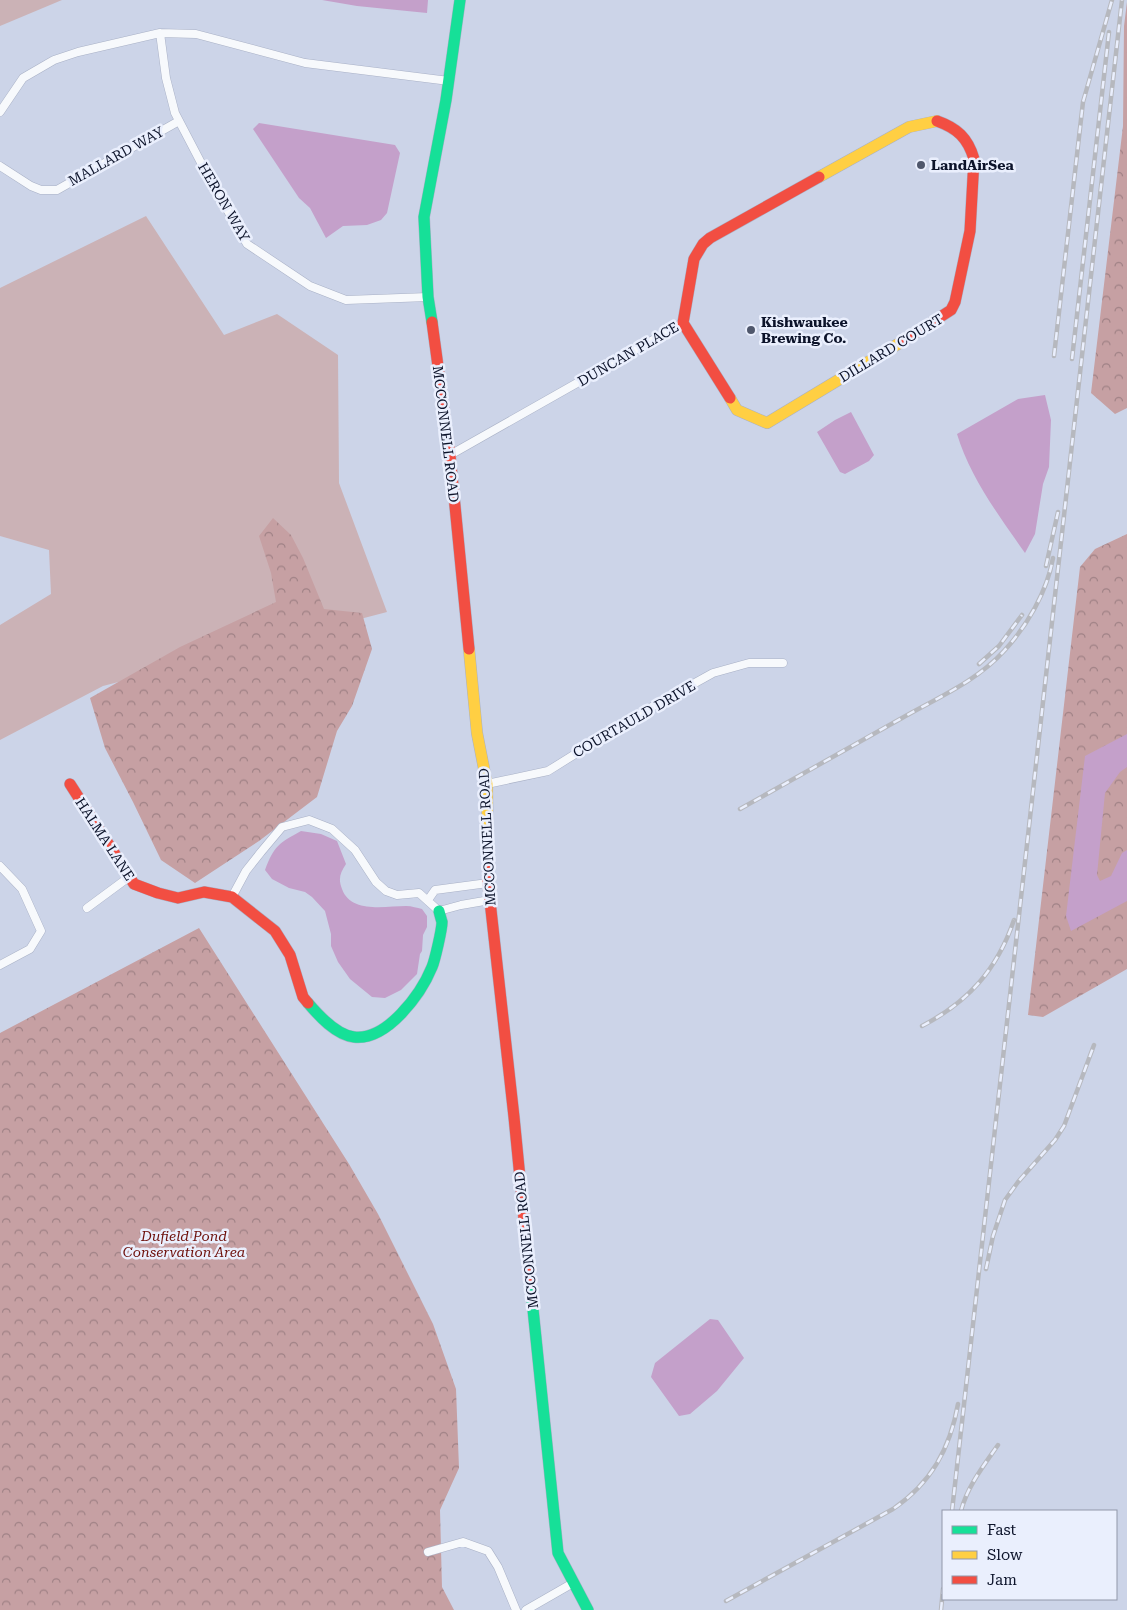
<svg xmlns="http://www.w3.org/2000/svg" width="1127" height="1610" viewBox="0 0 1127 1610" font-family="'Roboto Serif',serif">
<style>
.green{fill:#cbb2b6}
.forest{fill:url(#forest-crowns)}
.water{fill:#c4a0ca}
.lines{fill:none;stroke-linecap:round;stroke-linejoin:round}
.street-casing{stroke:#a9b1c6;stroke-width:9}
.fast-casing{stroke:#a9b1c6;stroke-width:12}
.slow-casing{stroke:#a9b1c6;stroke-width:12}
.jam-casing{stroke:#a9b1c6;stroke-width:12}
.street{stroke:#f7f9fc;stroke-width:8}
.fast{stroke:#16e098;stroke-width:11}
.slow{stroke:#ffcf43;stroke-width:11}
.jam{stroke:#f24e42;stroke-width:11}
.rail-casing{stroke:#b6b8be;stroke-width:4.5}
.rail{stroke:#eaeffd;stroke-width:2.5;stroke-dasharray:8;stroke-linecap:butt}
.poi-dot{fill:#4f576c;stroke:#eaeffd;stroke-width:2}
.labels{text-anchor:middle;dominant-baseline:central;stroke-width:5;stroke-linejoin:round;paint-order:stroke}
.street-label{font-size:14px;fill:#0c132a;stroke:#eaeffd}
.poi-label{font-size:14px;font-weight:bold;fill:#0c132a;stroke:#eaeffd;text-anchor:start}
.park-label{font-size:14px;font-style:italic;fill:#6d0f0a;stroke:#eaeffd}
</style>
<defs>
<pattern id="forest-crowns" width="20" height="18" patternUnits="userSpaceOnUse" patternTransform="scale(1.25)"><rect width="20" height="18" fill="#c6a0a3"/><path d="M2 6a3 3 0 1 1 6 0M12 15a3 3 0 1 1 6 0" fill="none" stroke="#9f8185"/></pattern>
</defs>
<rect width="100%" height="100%" fill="#ccd4e8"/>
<path class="green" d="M0,0H62L0,26Z
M146,216L224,335L277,314L338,355L339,483L387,612L103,686L0,740V625L51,594L49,550L0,536V288Z"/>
<path class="forest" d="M1127,2V408L1115,414L1091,393L1123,126L1124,26Z
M273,518L291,535L303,558L324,609L362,613L372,649L352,706L337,731L317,797L259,841L195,883L161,860L133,802L105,748L90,698L180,647L276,602L271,573L259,536Z
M1127,534V969L1043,1017L1028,1015L1080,567L1095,549Z
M199,928L349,1164L378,1214L433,1324L456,1389L459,1468L440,1510L442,1587L454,1610H0V1033Z"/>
<path class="water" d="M322,0H428L427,13L357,6Z
M259,123L395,145L400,153L387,213L381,220L367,225L343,226L326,238L310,208L299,198L253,129Z
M1045,395L1051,420L1049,467L1043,484L1035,534L1025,553C999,516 970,477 957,434L1018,399Z
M851,412L874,455L869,461L845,474L840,472L817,432L835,420Z
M1127,734V767L1120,772L1105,793L1097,875L1100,881L1111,876L1122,853L1127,850V901L1071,931L1066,916L1085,756Z
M301,831L321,834L337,841L346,864C340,873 338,879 342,889C351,914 386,906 406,906C412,906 417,908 422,909L427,916V927L423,935L422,951L420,954L417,974L401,990L385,998L372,997L350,979L338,962L331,946V934L325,911L312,897L305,892L289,888L272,879L265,870C274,846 279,843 301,831Z
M710,1319L718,1320L744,1358L717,1391L690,1414L679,1416L651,1377L655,1363Z"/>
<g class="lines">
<g class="street-casing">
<path id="street" d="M160,33L166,78L175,113L210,180L247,244L310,286L346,300L428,297
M0,112L23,78L54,60L78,52L160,33L196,34L305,63L449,81
M0,166L31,186L41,190H57L179,121
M450,455L683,323
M487,784L548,771L641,713L713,673L749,663H783
M0,866L22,889L41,931L30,949L0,965
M232,897L246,871L261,852L282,827L309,820L332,829L355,850L376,882L386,891L397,895L419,893L439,911L461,905L490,900
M428,900L435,890L488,883
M87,908L129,877
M428,1552L463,1542L488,1551L498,1567L516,1610
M526,1610L573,1583"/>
</g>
<g class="fast-casing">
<path id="fast" d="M432,322L428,297L424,217L446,100L460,0
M308,1003C319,1016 336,1035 354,1037C387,1041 421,994 432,967C435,960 442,929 442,922C441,919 440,915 439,911
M530,1280L558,1553L588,1610"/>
</g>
<g class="slow-casing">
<path id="slow" d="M819,177L909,127L937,121
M730,398L737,410L767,423L903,341
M469,649L477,733L487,784L488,857"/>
</g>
<g class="jam-casing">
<path id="jam" d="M432,322L450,455L469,649
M903,341L951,310L955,302L970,231L974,159C968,138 957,128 937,121
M730,398L683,323L694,259L703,244L710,238L819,177
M70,784L134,884L158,893L178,898L204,892L232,897L275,931L290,955L303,997L308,1003
M488,857V883L514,1117L530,1280"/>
</g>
<use href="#street" class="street"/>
<use href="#fast" class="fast"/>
<use href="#slow" class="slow"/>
<use href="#jam" class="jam"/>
<g class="rail-casing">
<path id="rail" d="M1054,356L1083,102L1112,0
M1072,359L1109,32
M1046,566L1058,512
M979,664L999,646L1022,615
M740,809C794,779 848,748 902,718C937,698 977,681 1004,651C1027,626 1047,592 1053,558
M922,1026C968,1002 997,970 1014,920
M986,1269L993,1236L1005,1200L1018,1182L1055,1140L1064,1126L1094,1045
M952,1511L1122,0
M961,1511C967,1487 984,1465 998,1445
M726,1601L893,1509C931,1483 950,1449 958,1404
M941,1610L943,1589"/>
</g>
<use href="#rail" class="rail"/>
</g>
<g class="poi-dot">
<circle cx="921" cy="165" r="5"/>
<circle cx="751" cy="330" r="5"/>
</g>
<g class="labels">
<g class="street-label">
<text transform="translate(116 156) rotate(-29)">MALLARD WAY</text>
<text transform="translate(224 202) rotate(60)">HERON WAY</text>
<text transform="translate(891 348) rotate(-31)">DILLARD COURT</text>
<text transform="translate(628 354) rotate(-30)">DUNCAN PLACE</text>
<text transform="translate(446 434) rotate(83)">MCCONNELL ROAD</text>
<text transform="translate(634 719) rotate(-30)">COURTAULD DRIVE</text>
<text transform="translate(487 837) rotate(-93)">MCCONNELL ROAD</text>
<text transform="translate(105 839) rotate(57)">HALMA LANE</text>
<text transform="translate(526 1240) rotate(-96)">MCCONNELL ROAD</text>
</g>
<g class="poi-label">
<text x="931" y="165">LandAirSea</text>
<text x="761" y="322">Kishwaukee<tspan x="761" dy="16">Brewing Co.</tspan></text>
</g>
<g class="park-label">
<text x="184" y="1236">Dufield Pond<tspan x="184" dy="16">Conservation Area</tspan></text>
</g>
</g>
<rect x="942" y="1510" width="175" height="90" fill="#eaeffd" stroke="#9197a9"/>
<rect x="952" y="1526" width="25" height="8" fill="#16e098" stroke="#9197a9"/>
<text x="987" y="1535" font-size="15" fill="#0c132a">Fast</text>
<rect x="952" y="1551" width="25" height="8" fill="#ffcf43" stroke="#9197a9"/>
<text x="987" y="1560" font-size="15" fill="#0c132a">Slow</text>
<rect x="952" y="1576" width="25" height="8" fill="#f24e42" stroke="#9197a9"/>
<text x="987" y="1585" font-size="15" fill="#0c132a">Jam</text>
</svg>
